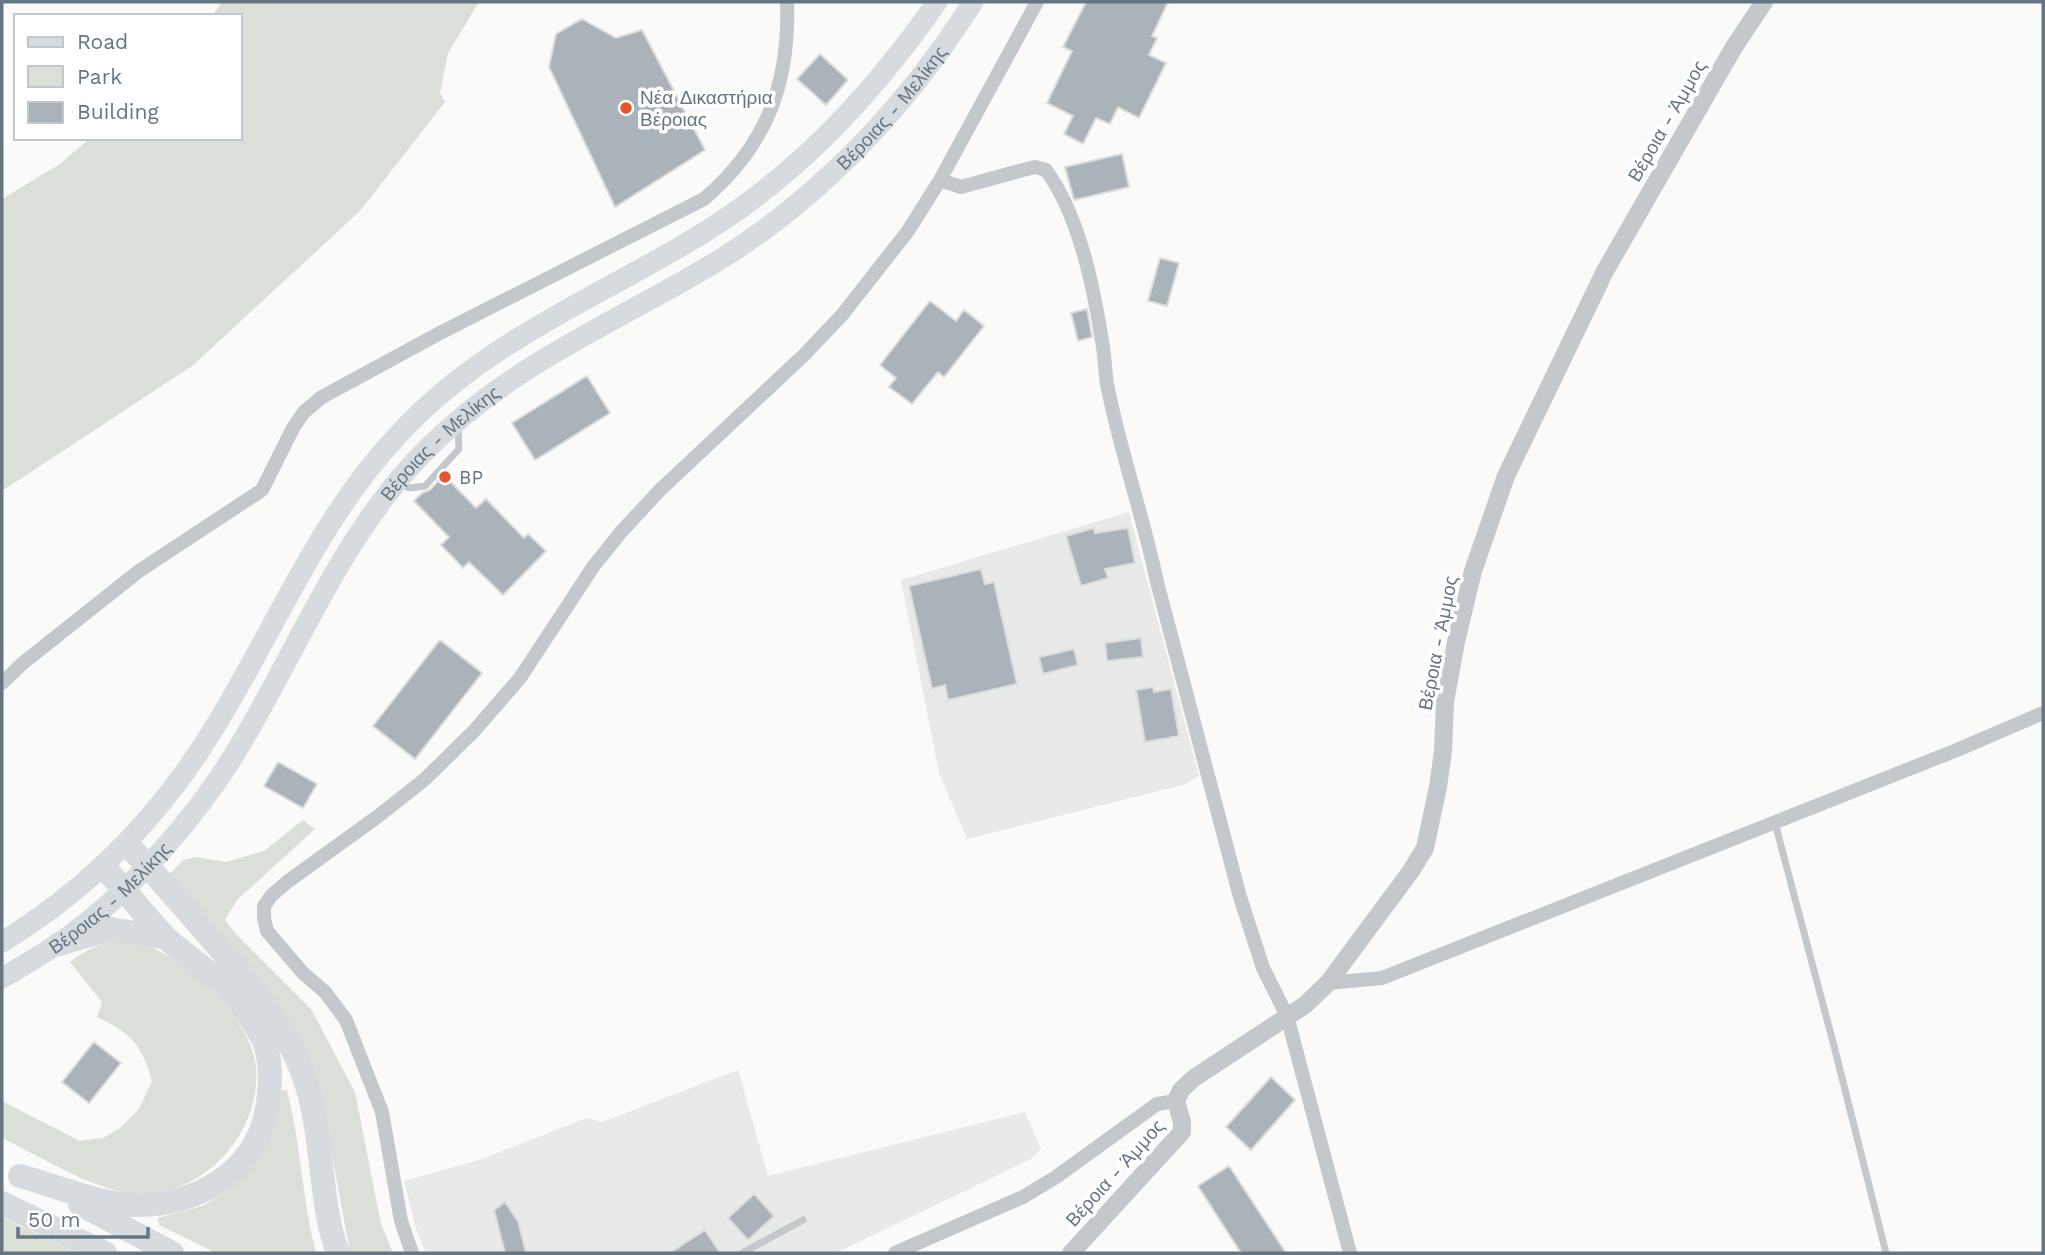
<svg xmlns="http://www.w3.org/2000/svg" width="2045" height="1255" viewBox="0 0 2045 1255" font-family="'Work Sans',sans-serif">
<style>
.built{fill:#e8e9e9}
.green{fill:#dadfd7}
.building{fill:#aab3b9;stroke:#dcdcda;stroke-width:2}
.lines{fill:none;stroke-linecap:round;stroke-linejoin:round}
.service{stroke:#c3c8cc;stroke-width:7}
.minor{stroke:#c3c8cc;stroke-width:14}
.tertiary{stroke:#c3c8cc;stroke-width:18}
.primary{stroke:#d6dbdf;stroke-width:21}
.motorway{stroke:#d6dbdf;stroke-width:24}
.poi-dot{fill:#e4572e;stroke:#fff;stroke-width:2.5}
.labels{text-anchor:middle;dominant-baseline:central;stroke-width:7;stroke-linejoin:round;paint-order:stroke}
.poi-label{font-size:19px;fill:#657683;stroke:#fff;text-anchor:start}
.street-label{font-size:19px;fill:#657683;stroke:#fff}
</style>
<rect width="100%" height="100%" fill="#fafaf8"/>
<path class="built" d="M1129,512L1199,776L1186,784L967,839L939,773L901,580Z
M738,1070L768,1176L1025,1112L1041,1149L1031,1159L836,1253H426L416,1229L404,1181L479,1160L587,1118L602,1122Z"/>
<path class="green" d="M222,2H479L448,53L440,93L445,102L360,211L192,366L2,491V199L60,164L90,138H240V16H212Z
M303,820L315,829L237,900L225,920L236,934L311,1009L355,1092L381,1224L393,1253H350L320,1089L297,1036L170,874L183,860L197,857L226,862L264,851Z
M119,940C156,944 176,959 203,983C226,1005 252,1033 256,1067C262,1140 191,1209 118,1191C81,1182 37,1155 2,1138V1101L80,1141L103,1138L120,1128L139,1109L152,1081C142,1045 131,1033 97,1017L102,1002L70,962C86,950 99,944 119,940Z
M282,1090H287C301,1144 302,1200 316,1253H216L159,1225L158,1218L203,1206L224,1193L250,1169Z
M2,1217L77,1253H2Z"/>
<path class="building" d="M1086,2H1168L1152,36L1157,38L1149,55L1166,63L1139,118L1118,107L1110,124L1096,118L1083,144L1064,134L1073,116L1047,103L1072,51L1063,47Z
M582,19L616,38L642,30L705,150L615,207L549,67L556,34Z
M820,54L848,80L826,105L797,79Z
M1122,154L1129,187L1074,200L1065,167Z
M1160,258L1179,263L1167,306L1148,301Z
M930,301L956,321L964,310L984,326L944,377L938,372L912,404L889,387L896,378L880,365Z
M1087,309L1092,337L1078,341L1071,313Z
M587,376L610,413L535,460L512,423Z
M444,475L476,508L486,499L524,538L528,534L546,551L503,595L469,562L463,568L441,545L449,537L414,501L422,493L430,490Z
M1094,528L1095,533L1128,528L1135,563L1105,569L1108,578L1081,586L1066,536Z
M981,569L985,584L994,582L1017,684L948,700L945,685L932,689L909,586Z
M1141,638L1143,657L1107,661L1105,643Z
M440,640L482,673L415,759L373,726Z
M1074,649L1078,665L1043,674L1039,657Z
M1153,687L1154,692L1171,689L1179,736L1145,742L1136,690Z
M278,762L317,784L303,808L264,786Z
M94,1042L121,1063L89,1103L62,1082Z
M1271,1077L1295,1100L1251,1150L1226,1127Z
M1229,1166L1286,1253H1241L1198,1186Z
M754,1194L774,1216L748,1240L728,1218Z
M505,1202L518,1221L526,1253H505L494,1210Z
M705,1230L720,1253H670Z"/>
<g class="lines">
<path class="service" d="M400,485L410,488L425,486L459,449L458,426
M1775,823L1834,1046L1886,1253
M742,1253L803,1220"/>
<path class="minor" d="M940,180L961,187L1023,170L1035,167L1046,170C1080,217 1094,289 1103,347C1105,359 1105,372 1107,384C1120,451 1143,515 1157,582L1240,897L1263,968L1287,1016L1350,1253
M2,683L23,663L139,571L262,490L293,428L304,412L322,397L440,333L704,199C766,146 790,84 787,2
M1328,983L1382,978L1957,750L2043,713
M412,1253L401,1221L382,1112L346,1020L325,992L303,973L267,931L264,918V906L271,896L287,882L377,817L424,780L474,731L520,678L593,567L621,532L660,490L804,355L842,315L908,231L940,180L1037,2
M895,1253L1023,1197L1056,1177L1157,1104L1176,1101"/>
<path class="tertiary" d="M1071,1253L1182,1132V1122L1176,1101L1181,1090L1194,1078L1305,1005L1328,983L1411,871L1425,848L1438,787L1443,751L1445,702L1456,642L1473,571L1506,476L1605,271L1734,47L1764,2"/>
<g class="primary">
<path d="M2,942C89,889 157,820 211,733C274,633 316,522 398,435C482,344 586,303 690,241C792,181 870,98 937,2"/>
<path id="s1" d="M2,978C26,964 51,950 73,933C134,888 198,815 237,750C298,650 340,537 424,452C509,366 604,328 706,268C815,204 906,108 973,2"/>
</g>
<path class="motorway" d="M127,844C157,876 186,909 215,943C256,991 297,1039 311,1101C323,1149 321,1209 338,1253
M59,944L111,929L166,938
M20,1176C57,1186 100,1205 138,1205C196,1205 253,1173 266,1114C271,1088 274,1056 259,1032C246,1010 227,988 208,972C194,960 179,950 166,938C144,916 126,889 103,867
M2,1203L105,1253
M80,1204L172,1253"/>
</g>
<g class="poi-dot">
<circle cx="626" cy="108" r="7"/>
<circle cx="445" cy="477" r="7"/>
</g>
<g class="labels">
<g class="poi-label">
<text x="640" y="97">Νέα Δικαστήρια<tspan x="640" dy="22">Βέροιας</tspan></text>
<text x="459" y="477">BP</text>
</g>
<g class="street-label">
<text stroke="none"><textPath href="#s1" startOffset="1269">Βέροιας - Μελίκης</textPath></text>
<text transform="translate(1667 121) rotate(-60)">Βέροια - Άμμος</text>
<text stroke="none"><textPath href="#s1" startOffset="702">Βέροιας - Μελίκης</textPath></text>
<text transform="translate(1438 643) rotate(-79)">Βέροια - Άμμος</text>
<text stroke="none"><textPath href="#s1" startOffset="135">Βέροιας - Μελίκης</textPath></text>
<text transform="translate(1115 1173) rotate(-48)">Βέροια - Άμμος</text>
</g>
</g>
<rect width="2045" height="1255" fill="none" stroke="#657683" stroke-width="7"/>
<rect x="14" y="14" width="228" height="126" fill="#ffffff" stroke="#c1c8cd" stroke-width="2"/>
<rect x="28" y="37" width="35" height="10" fill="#d6dbdf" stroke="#c1c8cd" stroke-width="2"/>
<text x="77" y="49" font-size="21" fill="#657683">Road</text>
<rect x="28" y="66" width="35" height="21" fill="#dadfd7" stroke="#c1c8cd" stroke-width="2"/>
<text x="77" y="84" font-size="21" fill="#657683">Park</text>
<rect x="28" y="102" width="35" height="21" fill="#aab3b9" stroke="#c1c8cd" stroke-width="2"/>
<text x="77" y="119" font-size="21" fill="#657683">Building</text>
<path d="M18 1227v10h130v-10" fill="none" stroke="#657683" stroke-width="3.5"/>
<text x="28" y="1227" font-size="21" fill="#657683" stroke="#ffffff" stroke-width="5" paint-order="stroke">50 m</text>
</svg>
